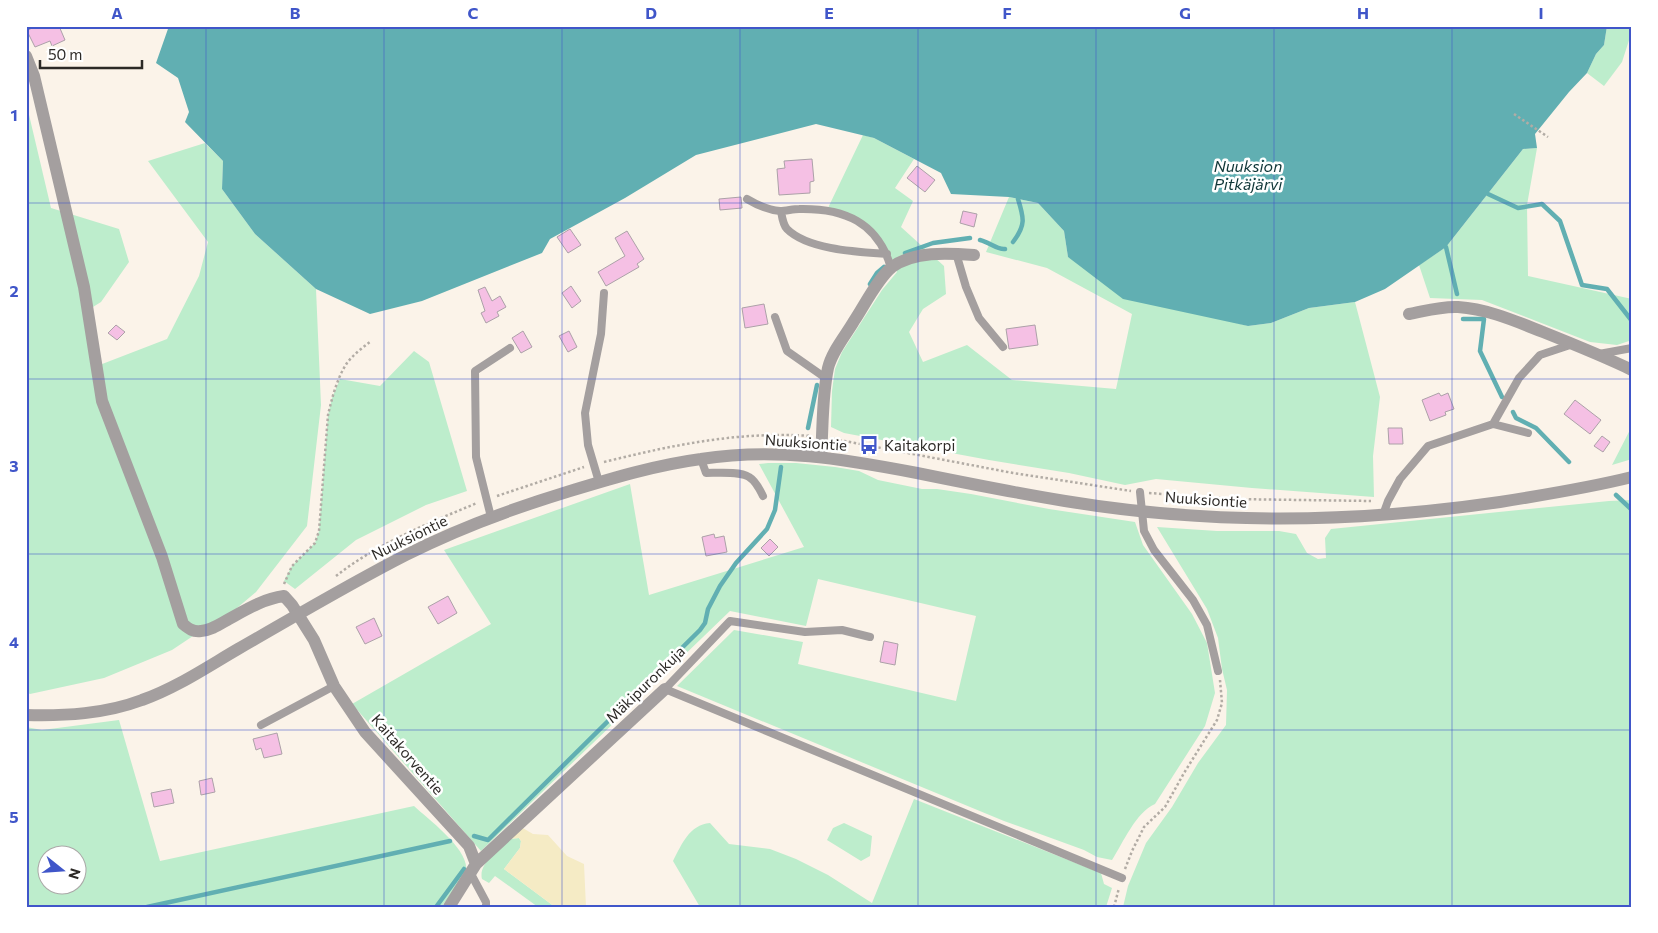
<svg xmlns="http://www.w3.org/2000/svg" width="1658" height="933" viewBox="0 0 1658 933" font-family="Commissioner,sans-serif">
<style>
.green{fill:#bdedcc;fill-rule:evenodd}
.sand{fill:#f5ebc5}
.water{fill:#61afb2}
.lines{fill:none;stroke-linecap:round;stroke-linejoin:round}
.stream{stroke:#61afb2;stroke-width:4.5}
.building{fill:#f5c0e4;stroke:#aca1a8}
.path{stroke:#b2aca5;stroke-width:2.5;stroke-dasharray:2.5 2.5;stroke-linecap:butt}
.service{stroke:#a49f9f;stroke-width:8}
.minor{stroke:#a49f9f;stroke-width:12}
.tertiary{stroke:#a49f9f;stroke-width:12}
.grid{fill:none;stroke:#4056c9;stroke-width:1;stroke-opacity:0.55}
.labels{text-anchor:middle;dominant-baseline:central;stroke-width:5;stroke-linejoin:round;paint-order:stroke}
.street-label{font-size:15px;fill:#2c2926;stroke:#fff}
.poi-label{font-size:15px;fill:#2c2926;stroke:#fff;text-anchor:start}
.water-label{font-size:16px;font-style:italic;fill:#0f3637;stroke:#fff}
.neatline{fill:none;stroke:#4056c9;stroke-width:2}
.grid-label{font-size:16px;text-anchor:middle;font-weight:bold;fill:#4056c9}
</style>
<rect width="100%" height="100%" fill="#fbf3e9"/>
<path class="green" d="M1607,26H1632V31L1622,62L1604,86L1587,73L1596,54L1604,45Z
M26,102L51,208L119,229L129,262L101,302L88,310L97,366L167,339L199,276L208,242L148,161L205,143L223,161L222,189L255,234L316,289L321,405L307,526L256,592L212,629L199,632L172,650L104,678L30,694L26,692Z
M863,135L874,138L914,159L895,188L913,201L901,227L944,266L946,294L923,309L909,332L923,362L967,345L1012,380L1116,389L1132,314L1047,268L986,252L1009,197L1038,203L1064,231L1068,257L1215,317L1248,326L1271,323L1309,308L1355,302L1380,397L1373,456L1374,497L1252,488L1156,479L1125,485L1069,473L989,460L844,433L831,427L832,391L835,369L842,352L882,290L897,272L889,259L887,254L856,219L827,210Z
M1537,148L1527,205L1528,276L1632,299V340L1617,345L1590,342L1482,300L1430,298L1419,265L1446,247L1523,149Z
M414,351L429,362L467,491L426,505L356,540L295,589L284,581L292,566L315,543L319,531L328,415L332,398L340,379L380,386Z
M1632,426V459L1612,465Z
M768,463H796L835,467L859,471L878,480L922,489H937L971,494L1049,509L1135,522L1143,545L1192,614L1207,643L1215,693L1205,726L1155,804C1136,812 1123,843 1112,860L1097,857L1084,850L1004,821L677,686L734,630L803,642L798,664L956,701L976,616L818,579L806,626L730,611L481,851L352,704L491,624L444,550L630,484L649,595L804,547L759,464Z
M1632,500V907H1123L1128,886L1146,843L1172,807L1198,763L1226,725L1227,690L1222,669L1218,638L1207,609L1157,527L1217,531H1279L1296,534L1307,553L1318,559L1326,558L1325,538L1331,529L1609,501Z
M119,720L160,861L414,806C428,819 470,850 466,871C463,884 449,897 441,907H26V727L42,730ZM48,856H78V886H48Z
M914,799L1101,873L1104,884L1112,888L1106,907H700L673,861C682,844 689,825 710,823L729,844L770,849L796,859L828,875L872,903Z
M844,823L872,836L870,856L861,861L827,840L833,828Z
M519,838L521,841L520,848L504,869L555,907H538L495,876L489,883L482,879C478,864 499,849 508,839Z"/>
<path class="sand" d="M521,827L533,834L548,835L567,856L584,864L586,907H555L504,869L520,848L521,841L519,838L508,839Z"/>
<path class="water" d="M169,26H1607L1604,45L1596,54L1587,73L1569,92L1535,134L1537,148L1523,149L1446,247L1385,289L1355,302L1309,308L1271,323L1248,326L1123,299L1068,257L1064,231L1038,203L1009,197L951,194L941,173L874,138L816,124L696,155L625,198L550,239L542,253L422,301L370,314L316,289L255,234L222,189L223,161L185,122L189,112L178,78L156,63Z"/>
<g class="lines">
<path class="stream" d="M1488,194L1518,208L1542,204L1560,221L1582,285L1607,289L1632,321
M980,240C989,242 997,250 1005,249
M1013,242C1026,225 1024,218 1018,199
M1446,247L1457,294
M905,253L933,243L970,238
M870,284L877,273L884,267
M1463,319H1484L1480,351L1502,397
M1513,412L1516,418L1536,428L1569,462
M808,428L817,385
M1616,495L1632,510
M474,836L488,840L700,630L705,623L708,609L720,586L736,563L767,529L775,510L781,467
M147,907L450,841
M436,907L464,869"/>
</g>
<path class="building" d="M35,26H59L65,40L52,46L50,41L35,47L27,31Z
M812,159L814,181L810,182V193L779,195L777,169L785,168L784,161Z
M917,166L935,180L925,192L907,178Z
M741,197L742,208L720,210L719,199Z
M963,211L977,214L974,227L960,223Z
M570,229L581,245L568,253L557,237Z
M627,231L644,259L637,264L639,267L606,286L598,272L625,256L615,238Z
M571,286L581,301L572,308L562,293Z
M485,287L492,301L500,296L506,307L497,312L499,316L486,323L481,313L485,311L478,290Z
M764,304L768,324L745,328L742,308Z
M116,325L125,332L117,340L108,333Z
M1035,325L1038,345L1009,349L1006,329Z
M523,331L532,347L521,353L512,338Z
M569,331L577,347L568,352L559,336Z
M1439,393L1441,396L1448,393L1454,409L1445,412L1446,415L1430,421L1422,400Z
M1575,400L1601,420L1590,434L1564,414Z
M1388,428H1402L1403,444H1389Z
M1602,436L1610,442L1603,452L1594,446Z
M714,534L715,538L724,536L727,552L706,556L702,537Z
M770,539L778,547L769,556L761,548Z
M448,596L457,613L438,624L428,607Z
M374,618L382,636L365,644L356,627Z
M884,641L898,644L895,665L880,662Z
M277,733L282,754L264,758L261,748L256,750L253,739Z
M212,778L215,792L201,795L199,781Z
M171,789L174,803L154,807L151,793Z"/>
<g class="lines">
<path class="path" d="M1514,114L1548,137
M834,439L1013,473L1131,491
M604,462C673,445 739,431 811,436
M1149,493L1232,499L1371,501
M497,496L584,467
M336,576C378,543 429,523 477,503
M284,584L292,566L315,543L319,531L328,415C332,398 337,378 347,363C353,355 362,348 370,342
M1125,869L1132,851L1144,827L1165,807L1184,773L1217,720L1222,703L1220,680
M1114,907L1119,888"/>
<path class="service" d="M747,199C757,205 768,210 780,211C786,211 793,209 799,209C844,208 878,222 891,268
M781,211C782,217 783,225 787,229C808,250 859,252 887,254
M956,253L966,287L979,318L1003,347
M775,317L787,351L827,379
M1599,354L1632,348
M1493,424L1528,433
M701,459L706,473C717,473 740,471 749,477C756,481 760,490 763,496
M599,482L588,445L585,413L601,334L604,293
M1140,492L1144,531L1154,550L1193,600L1207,625L1218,671
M1383,515L1388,501L1400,479L1428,446L1493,424L1519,378L1540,355L1573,344
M491,517L476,457L475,371L510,348
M870,637L842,630L805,632L730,621L665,689L1122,878
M261,725L334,686
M471,874L486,902V907"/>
<path class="minor" d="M26,56L34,76L84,287L102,401L162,557L183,624C189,629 193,632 201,631C212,630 220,624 229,619C247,609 263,599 284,596L292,605L314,640L334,686L365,732L469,846L476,864L449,907
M1409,314C1425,311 1442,306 1458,307C1488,309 1515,321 1543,332C1573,344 1603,356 1632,370
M821,456C823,427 822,396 828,368C832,351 846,335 854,321C864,306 878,278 892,267C914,251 947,253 974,255
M476,864L665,689"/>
<path class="tertiary" d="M26,715C65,716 105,714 142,700C176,688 207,667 238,649C294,617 349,584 406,555C459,528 514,508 570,491C613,478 656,465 701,459C775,447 844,459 917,473C966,483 1016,493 1065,501C1209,525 1356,523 1500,502C1544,495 1588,488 1632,477"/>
</g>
<path class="grid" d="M206,26V907M384,26V907M562,26V907M740,26V907M918,26V907M1096,26V907M1274,26V907M1452,26V907M26,203H1632M26,379H1632M26,554H1632M26,730H1632"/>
<defs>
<g id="bus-bare" transform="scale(1.5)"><path d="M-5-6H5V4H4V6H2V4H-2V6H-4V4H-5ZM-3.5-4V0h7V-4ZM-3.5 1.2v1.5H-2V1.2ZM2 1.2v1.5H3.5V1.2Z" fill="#4056c9" stroke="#fff" stroke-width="2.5" paint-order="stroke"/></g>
</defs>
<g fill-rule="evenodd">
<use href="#bus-bare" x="869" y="445"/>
</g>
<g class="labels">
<g class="street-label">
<text transform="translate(806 442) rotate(4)">Nuuksiontie</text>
<text transform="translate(1206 499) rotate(4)">Nuuksiontie</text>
<text transform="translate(409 537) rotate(-26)">Nuuksiontie</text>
<text transform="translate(645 684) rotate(-44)">Mäkipuronkuja</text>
<text transform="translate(408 754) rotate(49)">Kaitakorventie</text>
</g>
<g class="poi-label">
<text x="884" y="445">Kaitakorpi</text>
</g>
<g class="water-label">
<text x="1248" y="165">Nuuksion<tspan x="1248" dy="18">Pitkäjärvi</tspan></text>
</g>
</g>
<rect width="1658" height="933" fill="none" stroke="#ffffff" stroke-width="55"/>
<g transform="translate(62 870) rotate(107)"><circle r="24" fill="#ffffff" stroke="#aba9a8"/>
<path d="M0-4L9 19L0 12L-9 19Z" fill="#4056c9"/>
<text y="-8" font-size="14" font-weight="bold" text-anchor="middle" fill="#2c2926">N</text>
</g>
<path d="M40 60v8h102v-8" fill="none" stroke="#2c2926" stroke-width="2.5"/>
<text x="48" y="60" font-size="15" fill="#2c2926" stroke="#ffffff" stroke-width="4" paint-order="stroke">50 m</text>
<rect x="28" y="28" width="1602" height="878" class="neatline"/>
<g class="grid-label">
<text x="117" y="19">A</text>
<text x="295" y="19">B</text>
<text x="473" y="19">C</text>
<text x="651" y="19">D</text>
<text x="829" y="19">E</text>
<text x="1007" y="19">F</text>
<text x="1185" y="19">G</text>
<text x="1363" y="19">H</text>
<text x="1541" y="19">I</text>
<text x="14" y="121">1</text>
<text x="14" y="297">2</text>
<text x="14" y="472">3</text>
<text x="14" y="648">4</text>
<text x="14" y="823">5</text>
</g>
</svg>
